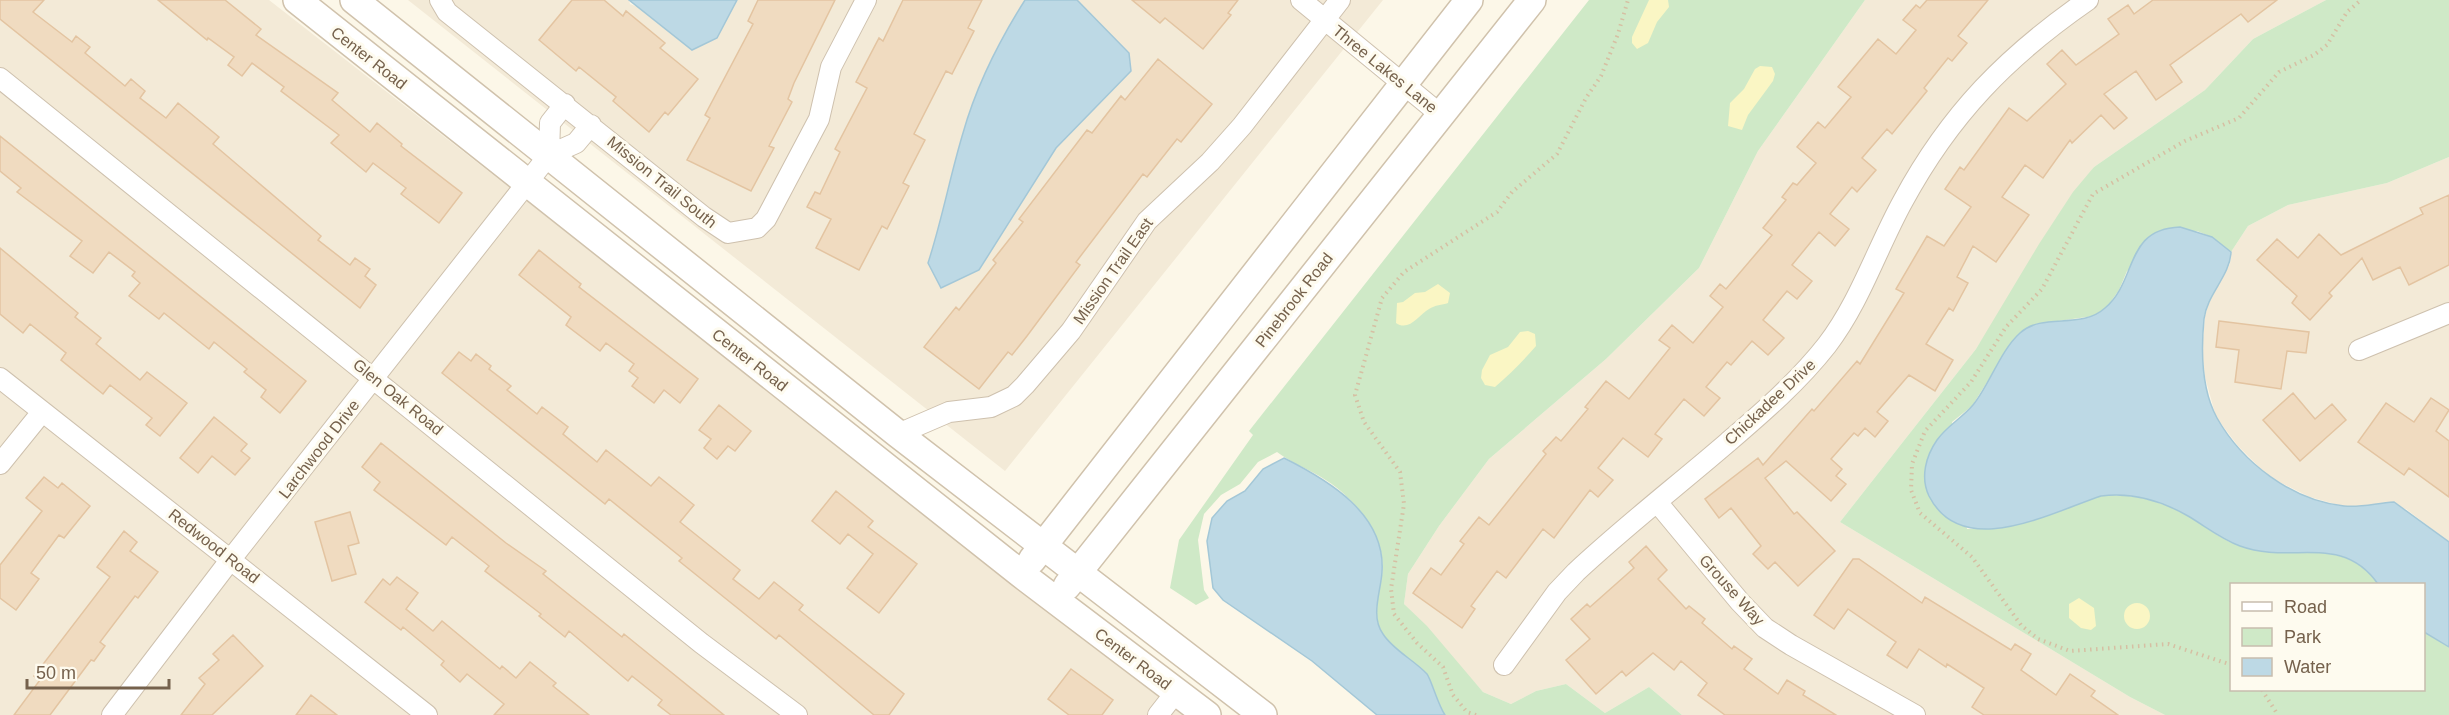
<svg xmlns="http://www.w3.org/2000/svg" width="2449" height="715" viewBox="0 0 2449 715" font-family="Helvetica,sans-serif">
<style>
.residential{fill:#f3ead7}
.green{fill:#cfe9c7}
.sand{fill:#faf6c4}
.water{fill:#bdd9e5;stroke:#a3c7d7;stroke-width:1.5}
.building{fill:#f0dbc0;stroke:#e3c4a1;stroke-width:1.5}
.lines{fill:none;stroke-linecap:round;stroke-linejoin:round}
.street-casing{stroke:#cec1ae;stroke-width:22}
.secondary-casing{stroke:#d0c2ac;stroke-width:30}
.path{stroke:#d6bfa3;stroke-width:4;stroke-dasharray:1.5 4.5;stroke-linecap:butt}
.street{stroke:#fff;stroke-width:20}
.secondary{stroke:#fff;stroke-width:27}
.labels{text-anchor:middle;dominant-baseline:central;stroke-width:6;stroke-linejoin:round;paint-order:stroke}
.street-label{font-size:16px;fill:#75614c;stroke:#fefbef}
</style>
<rect width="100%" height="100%" fill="#fcf7e8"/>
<path class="residential" d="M0,0H269L1185,715H0Z
M408,0H629L630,4L717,38L737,0H1025L1000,41L928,262L979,270L1056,148L1131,71L1129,53L1077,0H1383L1005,471Z
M1865,0H2326L2253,39L2205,90L2094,167L1976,349L1840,522L2130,697L2165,715H1682L1649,687L1605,713L1566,684L1536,691L1511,704L1483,692L1404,604L1408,574L1439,526L1489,459L1606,359L1699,268L1758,151Z
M2449,157V542L2406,509L2380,503L2364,507L2342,506L2310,497L2269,477L2238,446L2216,417L2205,377L2202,352L2205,316L2213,290L2230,264L2231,252L2248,226L2288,205L2387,183Z"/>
<path class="green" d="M1589,0H1865L1758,151L1699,268L1606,359L1489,459L1439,526L1408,574L1404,604L1427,626L1483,692L1511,704L1536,691L1566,684L1605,713L1649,687L1682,715H1445C1438,705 1431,679 1427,674C1414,660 1393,650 1383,634C1372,618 1379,594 1382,576C1388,535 1353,496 1321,477C1306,468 1290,462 1277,452L1258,462L1240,484L1221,495L1204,514L1198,540L1204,590L1209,598L1196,605L1170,588L1179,540L1253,435L1249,431Z
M2326,0H2449V157L2387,183L2288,205L2248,226L2231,252L2212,237L2197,231L2127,271L2119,290L2107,307L2094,316L2036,324L2022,331L2011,344L1972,406L1952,422L1967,529H1996L2014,525L2101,496C2135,492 2168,503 2196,521C2210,530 2224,541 2240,546C2291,562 2342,534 2378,584H2232V690H2424V632L2449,647V715H2165L2130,697L1840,522L1976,349L2039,244L2073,192L2094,167L2205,90L2253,39Z"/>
<path class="sand" d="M1649,0H1668L1669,7L1657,22L1648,43L1637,49L1632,43V37Z
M1760,66L1772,67L1775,74L1773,81L1748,115L1742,130L1728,126L1730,103L1744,89L1755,69Z
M1438,284L1450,293L1448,303C1442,305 1435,305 1429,309C1419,315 1409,332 1396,323L1397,303L1403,302L1415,293L1425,292Z
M1528,331L1535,334L1536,346C1523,361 1510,374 1495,387L1485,385L1481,378L1482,370L1490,355L1508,347L1520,332Z
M2079,598L2094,608L2096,626L2091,630L2081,628L2069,618V604Z
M2124 616a13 13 0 1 1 26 0a13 13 0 1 1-26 0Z"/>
<path class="water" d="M629,0H737L717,38L692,50Z
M1025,0H1077L1129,53L1131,71L1056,148L979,270L941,288L928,263C942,220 950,176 963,133C976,87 999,41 1025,0Z
M2180,227L2212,237L2231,252C2230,276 2207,294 2204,319C2201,350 2201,389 2217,418C2242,462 2292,501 2344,506C2361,508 2376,503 2394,502L2449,542V647L2424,632V584H2378C2341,532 2292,565 2240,546C2221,539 2205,526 2188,516C2162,501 2131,492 2101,496C2050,513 1962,561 1929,496C1920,477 1926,456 1937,440C1947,426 1962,418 1973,405C1990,384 2000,351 2020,333C2043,312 2081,330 2105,308C2138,280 2124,229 2180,227Z
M1284,458C1328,480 1386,514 1382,572C1381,591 1370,616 1383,634C1393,650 1414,660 1427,674C1431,679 1438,705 1445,715H1377L1312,661L1223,600L1213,588L1207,541L1212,518L1227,501L1245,491L1263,469Z"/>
<path class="building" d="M0,0H44L33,12L72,42L76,36L90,47L85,53L125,86L131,79L145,91L140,98L166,118L178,103L219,137L213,144L321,236L318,240L350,265L355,258L370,269L365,276L376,285L360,308L0,19Z
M158,0H225L261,29L256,35L338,93L332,100L370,132L377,123L402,144L401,146L462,193L439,223L401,194L406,188L373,163L366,172L331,143L339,135L281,91L284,87L252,63L242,76L228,65L234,57L208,38L207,40Z
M572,0H604L623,16L626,11L665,43L660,48L698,79L668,115L665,112L649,132L613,101L616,97L579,67L576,71L539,40Z
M758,0H835L794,83L788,99L792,102L769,146L774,148L751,191L687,160L710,118L705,115L753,24L748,21Z
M903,0H982L968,28L974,31L952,74L946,71L914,134L925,140L903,183L909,186L887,229L882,226L859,270L816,248L831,219L807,207L815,192L820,194L840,152L835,149L867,88L856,82L879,38L883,41Z
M1132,0H1238L1228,13L1231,15L1203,49L1165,18L1160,23Z
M1927,0H1988L1958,36L1967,43L1952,61L1948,58L1924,88L1927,91L1892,134L1887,129L1862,158L1876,170L1857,192L1852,187L1830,214L1849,229L1835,246L1819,232L1792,265L1812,281L1797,299L1787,291L1763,320L1784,338L1768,355L1752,341L1731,365L1727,362L1706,387L1720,398L1704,416L1684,399L1655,434L1662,439L1648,457L1623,438L1598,468L1613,480L1598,497L1590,490L1554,538L1543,529L1506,578L1497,571L1471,606L1475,609L1462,628L1413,593L1431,568L1441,575L1464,544L1460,541L1479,517L1489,525L1546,454L1543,451L1556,437L1561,441L1588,409L1585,407L1606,381L1629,399L1670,348L1659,340L1672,325L1693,343L1723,307L1710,296L1720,284L1726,289L1772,235L1763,228L1786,200L1782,197L1793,183L1797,185L1816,163L1797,147L1818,122L1825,128L1851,97L1838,87L1878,39L1896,54L1916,30L1903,20L1916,5L1920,8Z
M2153,0H2277L2248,22L2241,14L2170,65L2182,82L2156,100L2136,71L2104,94L2127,118L2114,129L2101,115L2072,143L2070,140L2043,178L2025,165L2002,197L2029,215L1996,262L1973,246L1957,277L1968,283L1953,311L1949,308L1926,344L1953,360L1935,391L1909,375L1877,412L1888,421L1875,437L1865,428L1858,436L1854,433L1831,459L1842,469L1836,476L1846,484L1831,501L1786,461L1765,478L1794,514L1797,512L1835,551L1798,586L1775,562L1768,569L1753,554L1761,546L1731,508L1719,518L1705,499L1758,458L1763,465L1812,409L1814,411L1857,361L1860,364L1904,293L1896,289L1927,236L1944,246L1971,207L1945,189L1960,167L1964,170L2009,108L2027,121L2066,84L2047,64L2062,50L2076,65L2119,34L2108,19L2128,5L2134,14Z
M1158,59L1212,104L1181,142L1177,139L1147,177L1143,174L1076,262L1080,265L1027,336L1012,355L1008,352L979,389L924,347L956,307L959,310L996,263L993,260L1023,222L1019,219L1087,130L1092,133L1121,96L1125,100Z
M0,136L306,381L280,413L261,397L266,390L244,372L247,369L214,342L209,349L164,313L159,319L129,296L140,283L132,276L135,272L109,252L93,273L70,256L82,241L17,192L21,188L0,171Z
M2449,195V265L2409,285L2400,267L2373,280L2362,258L2329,293L2332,296L2310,320L2292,303L2297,296L2257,260L2277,239L2298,258L2319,234L2341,255L2423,214L2420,208Z
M0,248L78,313L75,317L101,338L96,344L140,380L147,372L187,403L160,436L146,425L152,418L110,385L103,394L61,360L66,353L30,324L23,333L0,314Z
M539,250L581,284L579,287L698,379L680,403L664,390L654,403L632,386L638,378L629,371L634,364L606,343L600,351L566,325L571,317L519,275Z
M2219,321L2309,332L2306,353L2287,351L2281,389L2235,382L2239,350L2216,347Z
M459,352L471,361L476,354L491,366L489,369L511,386L507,390L537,414L542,407L568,427L563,434L597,462L606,450L651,486L659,477L694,505L680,522L740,570L733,579L759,599L774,582L803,605L799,610L904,694L889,715H874L779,635L776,639L679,561L682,558L609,499L605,504L442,373Z
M2293,393L2315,419L2332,404L2346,420L2300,461L2263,420Z
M2431,398L2449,410L2436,431L2449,441V497L2409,468L2404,475L2358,442L2386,403L2414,422Z
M719,405L751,431L735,451L728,446L717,459L704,448L711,439L699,430Z
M214,417L247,444L241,451L250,458L235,475L212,456L198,473L180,458Z
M381,443L506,543L546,571L543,574L622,637L624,634L724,715H671L658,705L662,700L632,676L628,681L569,631L565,637L539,616L541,614L485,571L489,566L452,537L446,545L374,490L380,482L362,467Z
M44,477L58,488L62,483L90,506L64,538L59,535L31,573L39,579L16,610L0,598V565L42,511L26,498Z
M836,491L873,521L868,527L917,564L879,613L847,588L873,554L848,534L840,544L812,521Z
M350,512L359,543L348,546L356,574L332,581L315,522Z
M124,531L137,542L130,551L158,572L138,598L135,596L100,642L105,646L94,661L91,660L50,715H14L40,680L34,676L110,577L97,567Z
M1646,546L1667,570L1658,579L1686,609L1689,606L1705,619L1702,623L1732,649L1734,646L1752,659L1744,669L1778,694L1787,680L1805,691L1803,695L1836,715H1725L1698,695L1707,683L1681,661L1674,670L1653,653L1626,676L1622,671L1596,694L1566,660L1590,639L1571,619L1587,604L1590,607L1634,568L1629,562Z
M1853,559H1859L1922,603L1925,597L2011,650L2015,644L2031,654L2021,670L2056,695L2070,674L2095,691L2091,696L2118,715H1984L1972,707L1984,688L1947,664L1946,667L1919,649L1907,668L1887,655L1896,642L1848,609L1834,629L1814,615Z
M397,577L418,593L406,609L433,631L442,621L500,669L502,666L516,678L530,662L556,683L553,686L589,715H494L504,704L467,674L460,682L441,665L444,661L403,627L401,630L365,602L383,579L390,585Z
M233,635L263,666L212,715H181L205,684L199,678L219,660L213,654Z
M1071,669L1113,700L1102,715H1069L1048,699Z
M311,695L337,715H296Z"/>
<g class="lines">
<g class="street-casing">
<path id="street" d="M440,0L447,12L704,217L728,233L757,228L766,219L819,119L831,67L866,0
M1301,0L1441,115
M0,78L701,643L797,715
M549,155L550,123L565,104
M549,155L576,143L591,125
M2359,350L2449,313
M0,378L427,715
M898,434L949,412L991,407L1014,396L1025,385L1071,331L1147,221L1210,162L1242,126L1340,0
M0,464L42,412
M1657,502L1740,602L1765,628L1791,645L1915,715
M1504,665L1557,592L1576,572C1624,527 1677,486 1727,443C1763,412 1798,382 1827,345C1860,302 1877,248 1903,201C1950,114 2007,56 2088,0
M112,715L231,559L549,155
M1158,715L1176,692"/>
</g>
<g class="secondary-casing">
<path id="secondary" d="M297,0L1021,574L1207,715
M354,0L898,434L1263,715
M1032,560L1469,0
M1067,586L1532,0"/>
</g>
<path class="path" d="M2232,665L2168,644L2070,651L2038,639L2021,625L1972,557L1920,513L1911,490L1912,464L1925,431L1971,382L2006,327L2042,289L2093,194L2185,141L2239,118L2279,72L2314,55L2327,45L2347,12L2361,0
M2262,690L2278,715
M1476,715L1467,712L1453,695L1443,667L1417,643L1394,614L1391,589L1404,504L1400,472L1364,422L1355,395L1382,298L1404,272L1497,212L1512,192L1557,154L1586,98L1601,76L1618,34L1628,0"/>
<use href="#street" class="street"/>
<use href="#secondary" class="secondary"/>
</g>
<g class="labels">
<g class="street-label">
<text transform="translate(369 58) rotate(38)">Center Road</text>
<text transform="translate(1385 69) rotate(39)">Three Lakes Lane</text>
<text transform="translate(662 182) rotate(39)">Mission Trail South</text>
<text transform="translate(1113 271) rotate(-55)">Mission Trail East</text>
<text transform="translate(1294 300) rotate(-52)">Pinebrook Road</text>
<text transform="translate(750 360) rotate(38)">Center Road</text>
<text transform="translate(398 397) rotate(39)">Glen Oak Road</text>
<text transform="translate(1770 402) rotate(-43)">Chickadee Drive</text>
<text transform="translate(319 449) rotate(-52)">Larchwood Drive</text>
<text transform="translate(214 546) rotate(38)">Redwood Road</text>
<text transform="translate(1732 590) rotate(48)">Grouse Way</text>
<text transform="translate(1133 659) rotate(37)">Center Road</text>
</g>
</g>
<rect x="2230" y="583" width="195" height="108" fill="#fefbef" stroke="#c7bdae" stroke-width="1.5"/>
<rect x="2242" y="602" width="30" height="9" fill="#ffffff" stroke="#c7bdae" stroke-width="1.5"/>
<text x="2284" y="613" font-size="18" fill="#75614c">Road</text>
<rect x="2242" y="628" width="30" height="18" fill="#cfe9c7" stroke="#c7bdae" stroke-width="1.5"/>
<text x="2284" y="643" font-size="18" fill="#75614c">Park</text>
<rect x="2242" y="658" width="30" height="18" fill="#bdd9e5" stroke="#c7bdae" stroke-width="1.5"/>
<text x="2284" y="673" font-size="18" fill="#75614c">Water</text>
<path d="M27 679v9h142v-9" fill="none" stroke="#75614c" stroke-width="3"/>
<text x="36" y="679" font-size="18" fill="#75614c" stroke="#fefbef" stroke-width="4.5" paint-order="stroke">50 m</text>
</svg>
